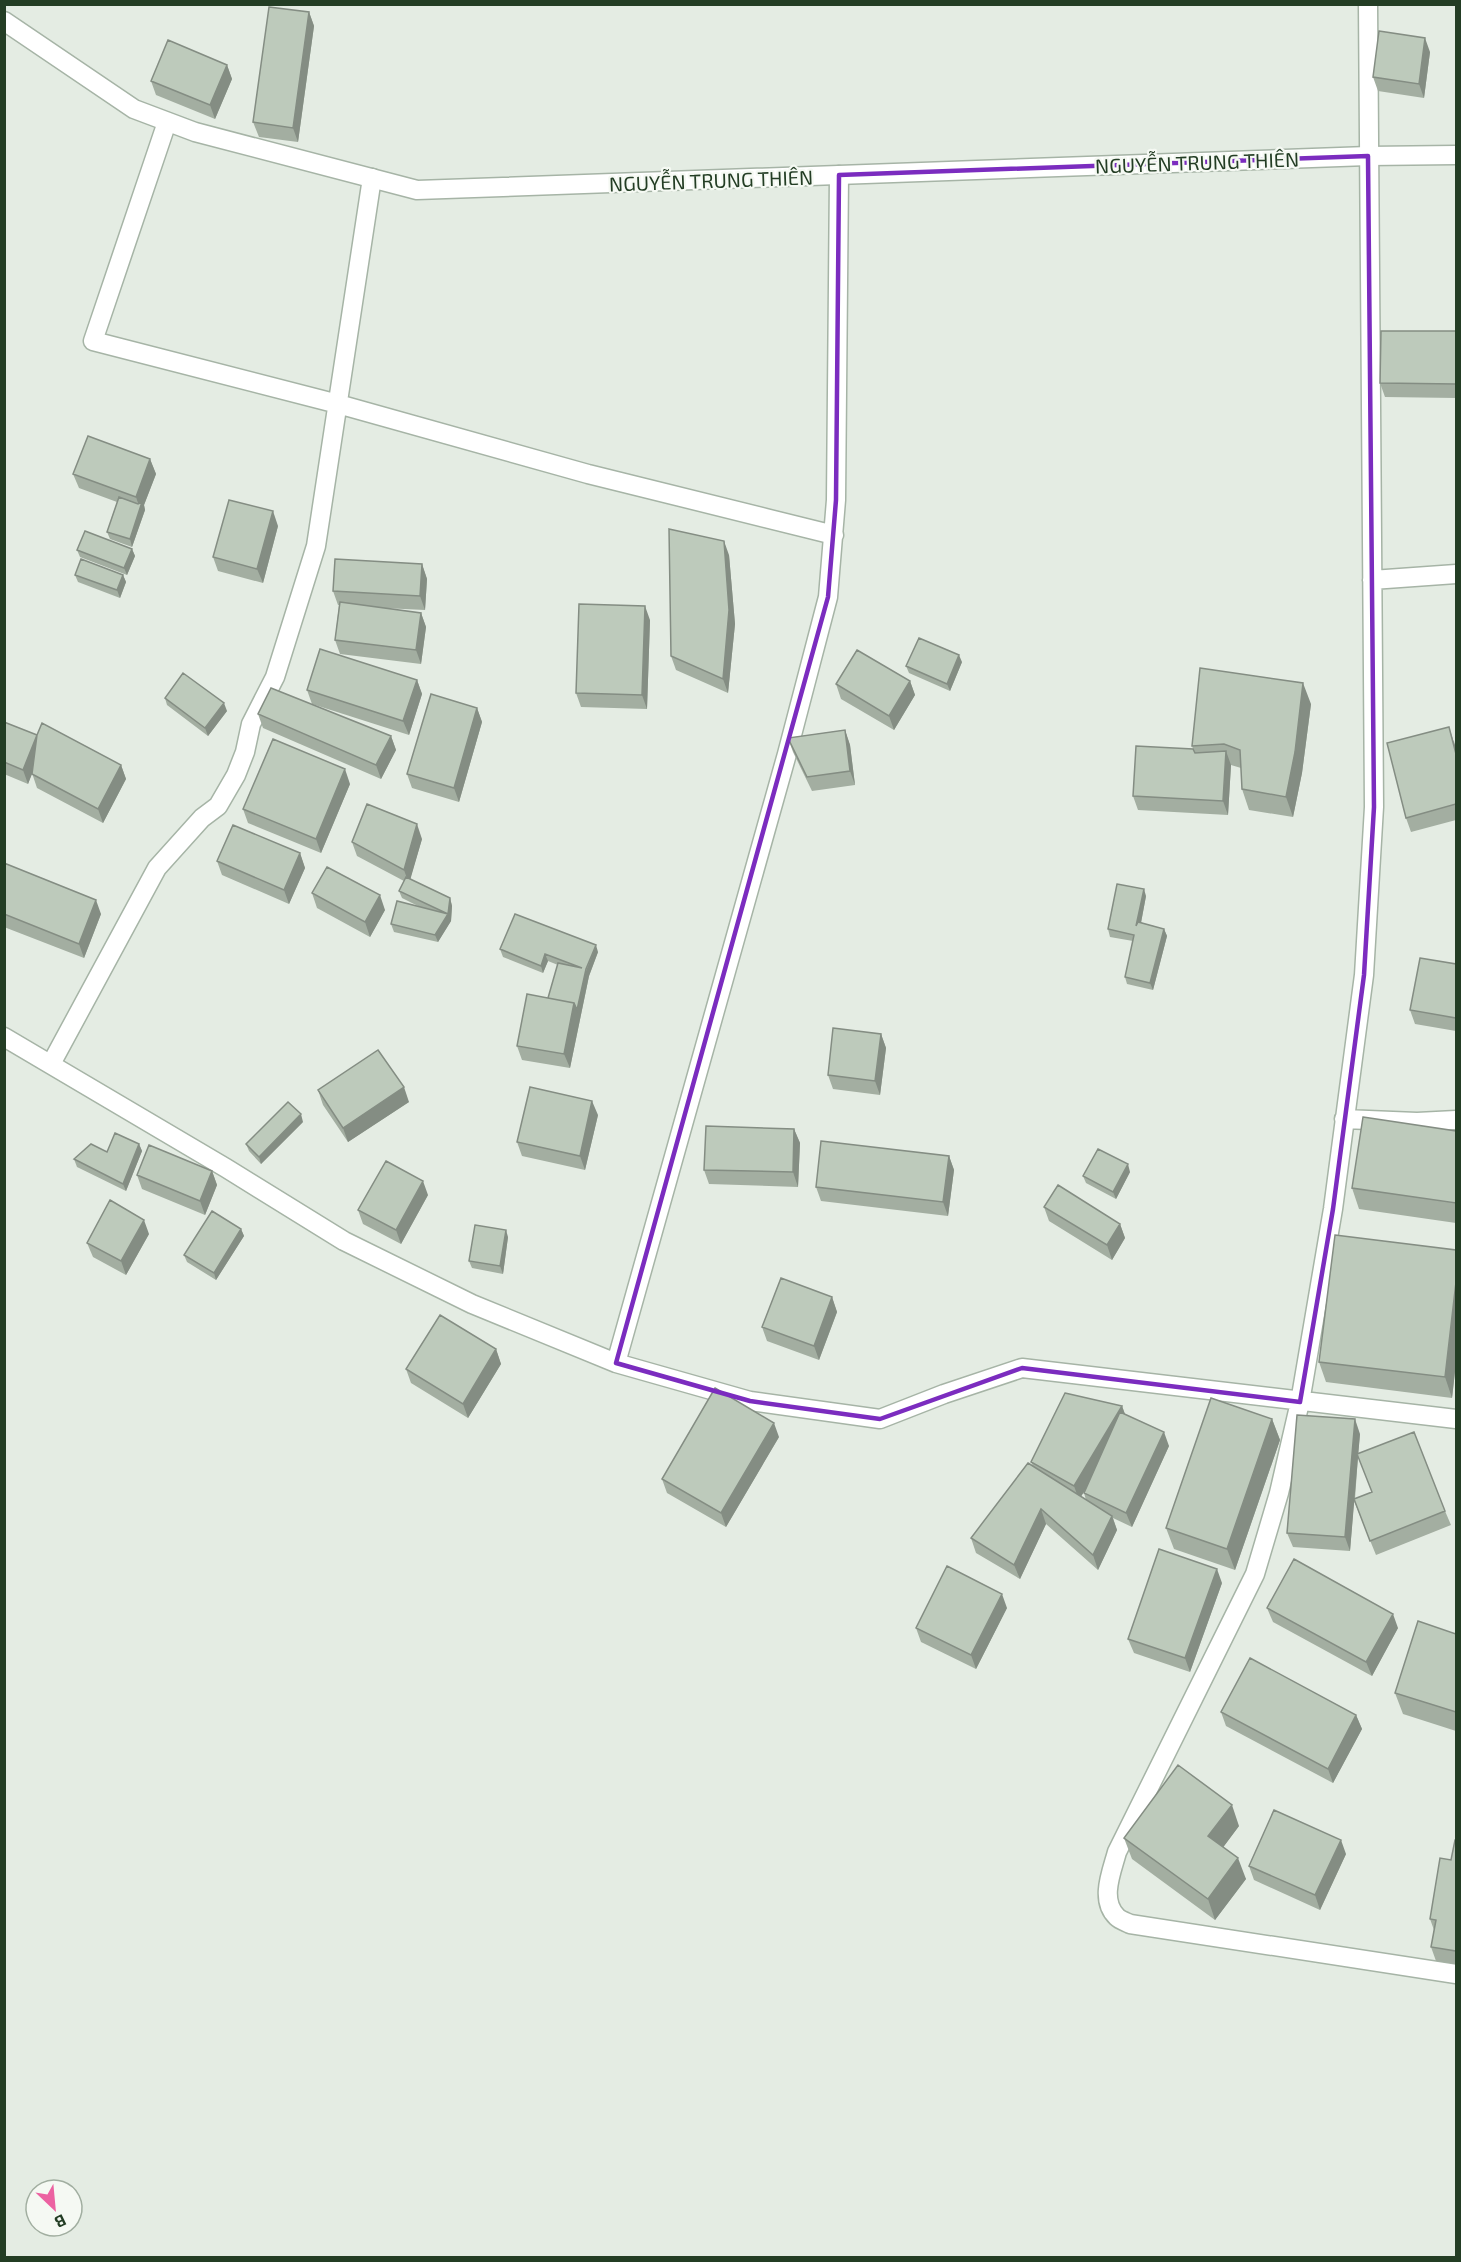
<svg xmlns="http://www.w3.org/2000/svg" width="1461" height="2262" viewBox="0 0 1461 2262" font-family="'Exo 2',sans-serif">
<style>
.lines{fill:none;stroke-linecap:round;stroke-linejoin:round}
.minor-casing{stroke:#a6b4a6;stroke-width:21}
.tertiary-casing{stroke:#a6b4a6;stroke-width:21}
.minor{stroke:#fff;stroke-width:18}
.tertiary{stroke:#fff;stroke-width:18}
.wall{fill:#a3aea1;fill-rule:evenodd}
.shaded-wall{fill:#848d83}
.building{fill:#bdcabb;stroke:#848d83;stroke-width:1.5}
.marked{fill:none;stroke:#7b2cbf;stroke-width:4.5;stroke-linejoin:round}
.labels{text-anchor:middle;dominant-baseline:central;stroke-width:4.5;stroke-linejoin:round;paint-order:stroke}
.street-label{font-size:20px;fill:#233d24;stroke:#f5f9f3}
</style>
<rect width="100%" height="100%" fill="#e4ece3"/>
<g class="lines">
<g class="minor-casing">
<path id="minor" d="M1368,4L1374,807L1364,975L1333,1209L1300,1402L1279,1493L1255,1574L1117,1852C1112,1871 1099,1900 1117,1917C1120,1920 1126,1922 1130,1924L1456,1974
M167,122L93,341L338,404L588,474L834,535
M1372,580L1456,574
M4,1037L226,1168L344,1241L472,1304L616,1363L750,1401L880,1419L944,1394L1022,1368L1456,1419
M51,1064L157,868L202,818L218,806L236,775L245,752L251,724L275,677L316,546L372,178
M1344,1119L1417,1122L1456,1120
M616,1363L787,754L828,597L836,500L839,175"/>
</g>
<g class="tertiary-casing">
<path id="tertiary" d="M4,21L134,109L195,132L417,190L1368,156L1456,155"/>
</g>
<use href="#minor" class="minor"/>
<use href="#tertiary" class="tertiary"/>
</g>
<path class="wall" d="M309,12L314,26L298,142L259,137L253,122Z
M1430,52L1424,98L1378,91L1373,77Z
M227,65L232,79L215,119L156,95L151,81Z
M1456,331V398L1385,397L1380,383Z
M150,459L156,474L144,505L145,510L132,547L110,539L107,532L117,502L79,488L73,474Z
M278,526L263,583L218,571L213,557Z
M132,549L135,556L127,575L80,557L77,550Z
M729,555L735,624L728,693L676,670L671,656Z
M422,564L427,579L425,610L383,608L421,613L426,627L421,664L340,654L335,640L339,605H338L333,591Z
M75,575H123L126,582L120,598L78,582Z
M650,620L647,709L581,707L576,693Z
M962,662L950,691L909,673L906,666Z
M417,680L422,694L409,735L312,704L307,690Z
M910,681L915,695L894,730L841,699L836,684Z
M165,698L227,711L208,736L167,705Z
M1311,704L1302,773L1293,817L1249,810L1242,789L1241,768L1231,765L1228,815L1138,810L1133,796L1193,749L1192,746Z
M477,708L482,722L459,802L412,788L407,774Z
M258,714L391,736L396,750L381,779L263,728Z
M4,722L37,735L121,765L126,779L103,823L37,788L32,773L28,784L4,774Z
M845,730L850,745L855,785L812,791L793,752L788,738Z
M1454,741L1456,749V820L1411,832L1406,818Z
M350,784L321,853L248,823L243,809Z
M422,839L410,879L450,898L452,906L451,921L438,942L394,932L391,924L422,908L402,898L399,891L404,881L357,856L352,842Z
M300,853L305,868L289,904L222,875L217,861Z
M4,863L101,914L84,958L4,927Z
M312,893L385,910L370,937L317,908Z
M1146,896L1141,923L1164,929L1167,936L1153,990L1127,984L1125,977L1133,941L1110,937L1108,929Z
M500,949L598,952L589,976L570,1068L522,1060L517,1046L548,998L558,965L548,961L543,973L503,957Z
M1456,964V1031L1415,1024L1410,1010Z
M881,1034L886,1048L880,1095L833,1089L828,1075Z
M318,1090L409,1102L348,1142L323,1105Z
M598,1115L585,1170L522,1156L517,1142Z
M303,1122L261,1164L249,1151L246,1144Z
M794,1129L800,1143L798,1187L709,1184L704,1170Z
M1456,1131V1223L1359,1209L1352,1188Z
M139,1144L142,1151L126,1191L77,1167L74,1159Z
M949,1156L954,1170L948,1216L821,1201L816,1187Z
M212,1171L217,1185L205,1215L142,1189L137,1175Z
M1130,1172L1116,1199L1086,1183L1083,1176Z
M428,1195L401,1244L363,1224L358,1210Z
M1044,1207L1120,1224L1125,1238L1112,1260L1049,1221Z
M241,1229L244,1236L216,1280L187,1262L184,1255Z
M149,1234L126,1275L93,1257L87,1243Z
M508,1237L503,1274L472,1268L469,1261Z
M1456,1250V1363L1452,1398L1326,1382L1319,1362Z
M832,1297L837,1312L819,1360L767,1341L762,1327Z
M496,1349L501,1364L468,1418L411,1383L406,1369Z
M1122,1406L1125,1414L1169,1446L1132,1527L1113,1518L1117,1530L1098,1570L1046,1524L1020,1579L976,1553L971,1538L1033,1466L1031,1462ZM1086,1489L1084,1493L1086,1500L1081,1496Z
M1272,1419L1280,1440L1235,1570L1174,1549L1166,1528Z
M1360,1434L1358,1454L1445,1511L1451,1525L1376,1555L1354,1501L1350,1551L1293,1547L1287,1533ZM1358,1456L1372,1492L1355,1499Z
M779,1437L726,1527L667,1493L662,1479Z
M1222,1583L1190,1672L1134,1653L1128,1639Z
M1007,1608L976,1669L921,1642L916,1628Z
M1267,1608L1398,1628L1372,1676L1273,1622Z
M1456,1634V1731L1403,1714L1395,1693Z
M1221,1712L1356,1715L1362,1729L1333,1783L1226,1726Z
M1239,1826L1223,1847L1246,1879L1215,1920L1132,1859L1124,1838Z
M1456,1840V1964L1436,1961L1431,1947L1434,1930L1430,1919L1451,1860Z
M1346,1854L1320,1910L1254,1880L1249,1866Z"/>
<path class="shaded-wall" d="M309,12L314,26L298,142L293,128Z
M1425,38L1430,52L1424,98L1419,84Z
M227,65L232,79L215,119L210,105Z
M150,459L156,474L144,505L145,510L132,547L130,539L140,509L136,497Z
M273,511L278,526L263,583L257,569Z
M724,541L729,555L735,624L728,693L723,679Z
M132,549L135,556L127,575L124,568Z
M422,564L427,579L425,610L420,596Z
M123,575L126,582L120,598L117,590Z
M645,606L650,620L647,709L642,695Z
M421,613L426,627L421,664L416,650Z
M959,655L962,662L950,691L947,684Z
M417,680L422,694L409,735L403,721Z
M910,681L915,695L894,730L889,716Z
M1303,683L1311,704L1302,773L1293,817L1286,797Z
M224,703L227,711L208,736L205,728Z
M477,708L482,722L459,802L454,788Z
M1449,727L1456,749V754Z
M845,730L850,745L855,785L850,771Z
M37,735L42,749L28,784L23,770Z
M391,736L396,750L381,779L376,765Z
M1226,751L1231,765L1228,815L1223,801Z
M121,765L126,779L103,823L98,809Z
M345,769L350,784L321,853L316,839Z
M417,824L422,839L409,884L404,870Z
M300,853L305,868L289,904L284,890Z
M1144,889L1146,896L1139,933L1136,926Z
M380,895L385,910L370,937L365,922Z
M450,898L452,906L451,921L438,942L435,935Z
M96,900L101,914L84,958L79,944Z
M1164,929L1167,936L1153,990L1150,983Z
M596,945L598,952L589,976L570,1068L564,1054L574,1003Z
M545,954L548,961L543,973L541,966Z
M881,1034L886,1048L880,1095L875,1081Z
M404,1087L409,1102L348,1142L343,1128Z
M592,1101L598,1115L585,1170L580,1156Z
M301,1114L303,1122L261,1164L259,1157Z
M794,1129L800,1143L798,1187L793,1172Z
M139,1144L142,1151L126,1191L123,1184Z
M949,1156L954,1170L948,1216L943,1202Z
M1128,1164L1130,1172L1116,1199L1113,1192Z
M212,1171L217,1185L205,1215L200,1201Z
M423,1181L428,1195L401,1244L396,1230Z
M144,1220L149,1234L126,1275L121,1261Z
M1120,1224L1125,1238L1112,1260L1107,1245Z
M241,1229L244,1236L216,1280L214,1273Z
M506,1230L508,1237L503,1274L500,1266Z
M1456,1282V1363L1452,1398L1445,1377Z
M832,1297L837,1312L819,1360L814,1346Z
M496,1349L501,1364L468,1418L463,1404Z
M1122,1406L1127,1420L1079,1500L1074,1486Z
M1272,1419L1280,1440L1235,1570L1227,1549Z
M1355,1419L1360,1434L1350,1551L1345,1537Z
M774,1423L779,1437L726,1527L721,1513Z
M1164,1432L1169,1446L1132,1527L1126,1513Z
M1041,1509L1046,1524L1020,1579L1014,1565Z
M1112,1516L1117,1530L1098,1570L1093,1555Z
M1217,1569L1222,1583L1190,1672L1185,1658Z
M1002,1594L1007,1608L976,1669L971,1655Z
M1393,1614L1398,1628L1372,1676L1366,1662Z
M1356,1715L1362,1729L1333,1783L1328,1769Z
M1232,1805L1239,1826L1216,1857L1208,1836Z
M1341,1840L1346,1854L1320,1910L1315,1895Z
M1238,1858L1246,1879L1215,1920L1208,1899Z"/>
<path class="building" d="M269,7L309,12L293,128L253,122Z
M1379,31L1425,38L1419,84L1373,77Z
M168,40L227,65L210,105L151,81Z
M1381,331H1456V384L1380,383Z
M88,436L150,459L136,497L73,474Z
M119,497L138,504L142,502L130,539L107,532Z
M229,500L273,511L257,569L213,557Z
M669,529L724,541L729,610L723,679L671,656Z
M85,531L132,549L124,568L77,550Z
M81,559L123,575L117,590L75,575Z
M335,559L422,564L420,596L333,591Z
M340,602L421,613L416,650L335,640Z
M579,604L645,606L642,695L576,693Z
M919,638L959,655L947,684L906,666Z
M320,649L417,680L403,721L307,690Z
M857,650L910,681L889,716L836,684Z
M1200,668L1303,683L1295,752L1286,797L1242,789L1240,750L1224,744L1192,746Z
M183,673L224,703L205,728L165,698Z
M271,688L391,736L376,765L258,714Z
M431,694L477,708L454,788L407,774Z
M4,722L37,735L42,723L121,765L98,809L32,774L37,735L23,770L4,762Z
M1449,727L1456,754V804L1406,818L1387,743Z
M845,730L850,771L807,777L788,738Z
M273,739L345,769L316,839L243,809Z
M1136,746L1193,749L1195,753L1226,751L1223,801L1133,796Z
M367,804L417,824L404,870L352,842Z
M233,825L300,853L284,890L217,861Z
M4,863L96,900L79,944L4,914Z
M327,867L380,895L365,922L312,893Z
M406,877L450,898L448,914L435,935L391,924L397,901L448,914L399,891Z
M1117,884L1144,889L1136,926L1138,922L1164,929L1150,983L1125,977L1134,935L1108,929Z
M515,914L596,945L586,969L577,1010L574,1003L548,998L558,963L582,968L545,954L541,966L500,949Z
M1420,958L1456,964V1018L1410,1010Z
M527,994L574,1003L564,1054L517,1046Z
M833,1028L881,1034L875,1081L828,1075Z
M378,1050L404,1087L343,1128L318,1090Z
M530,1087L592,1101L580,1156L517,1142Z
M288,1102L301,1114L259,1157L246,1144Z
M1363,1117L1456,1131V1203L1352,1188Z
M706,1126L794,1129L793,1172L704,1170Z
M115,1133L139,1144L123,1184L74,1159L91,1144L107,1152Z
M821,1141L949,1156L943,1202L816,1187Z
M149,1145L212,1171L200,1201L137,1175Z
M1098,1149L1128,1164L1113,1192L1083,1176Z
M386,1161L423,1181L396,1230L358,1210Z
M1058,1185L1120,1224L1107,1245L1044,1207Z
M110,1200L144,1220L121,1261L87,1243Z
M212,1211L241,1229L214,1273L184,1255Z
M475,1225L506,1230L500,1266L469,1261Z
M1335,1235L1456,1250V1282L1445,1377L1319,1362Z
M781,1278L832,1297L814,1346L762,1327Z
M440,1315L496,1349L463,1404L406,1369Z
M715,1388L774,1423L721,1513L662,1479Z
M1065,1393L1122,1406L1074,1486L1031,1462Z
M1211,1398L1272,1419L1227,1549L1166,1528Z
M1120,1412L1164,1432L1126,1513L1084,1493Z
M1297,1415L1355,1419L1345,1537L1287,1533Z
M1414,1432L1445,1511L1370,1541L1354,1499L1372,1492L1357,1454Z
M1028,1463L1112,1516L1093,1555L1041,1509L1014,1565L971,1538Z
M1159,1549L1217,1569L1185,1658L1128,1639Z
M1294,1559L1393,1614L1366,1662L1267,1608Z
M947,1566L1002,1594L971,1655L916,1628Z
M1418,1621L1456,1634V1712L1395,1693Z
M1250,1658L1356,1715L1328,1769L1221,1712Z
M1178,1765L1232,1805L1208,1836L1238,1858L1208,1899L1124,1838Z
M1274,1810L1341,1840L1315,1895L1249,1866Z
M1455,1840H1456V1951L1431,1947L1436,1920L1430,1919L1440,1858L1451,1860Z"/>
<path class="marked" d="M1368,156L1374,807L1364,975L1333,1209L1300,1402L1022,1368L880,1419L750,1401L616,1363L828,597L836,500L839,175Z"/>
<g class="labels">
<g class="street-label">
<text transform="translate(1197 162) rotate(-2)">NGUYỄN TRUNG THIÊN</text>
<text transform="translate(711 180) rotate(-2)">NGUYỄN TRUNG THIÊN</text>
</g>
</g>
<rect width="1461" height="2262" fill="none" stroke="#233d24" stroke-width="12"/>
<g transform="translate(54 2208) rotate(154)"><circle r="28" fill="#f5f9f3" stroke="#a1aea0" stroke-width="1.5"/>
<path d="M0-4.5L10 22L0 15L-10 22Z" fill="#ec62a1"/>
<text y="-9" font-size="16" font-weight="bold" text-anchor="middle" fill="#233d24">B</text>
</g>
</svg>
